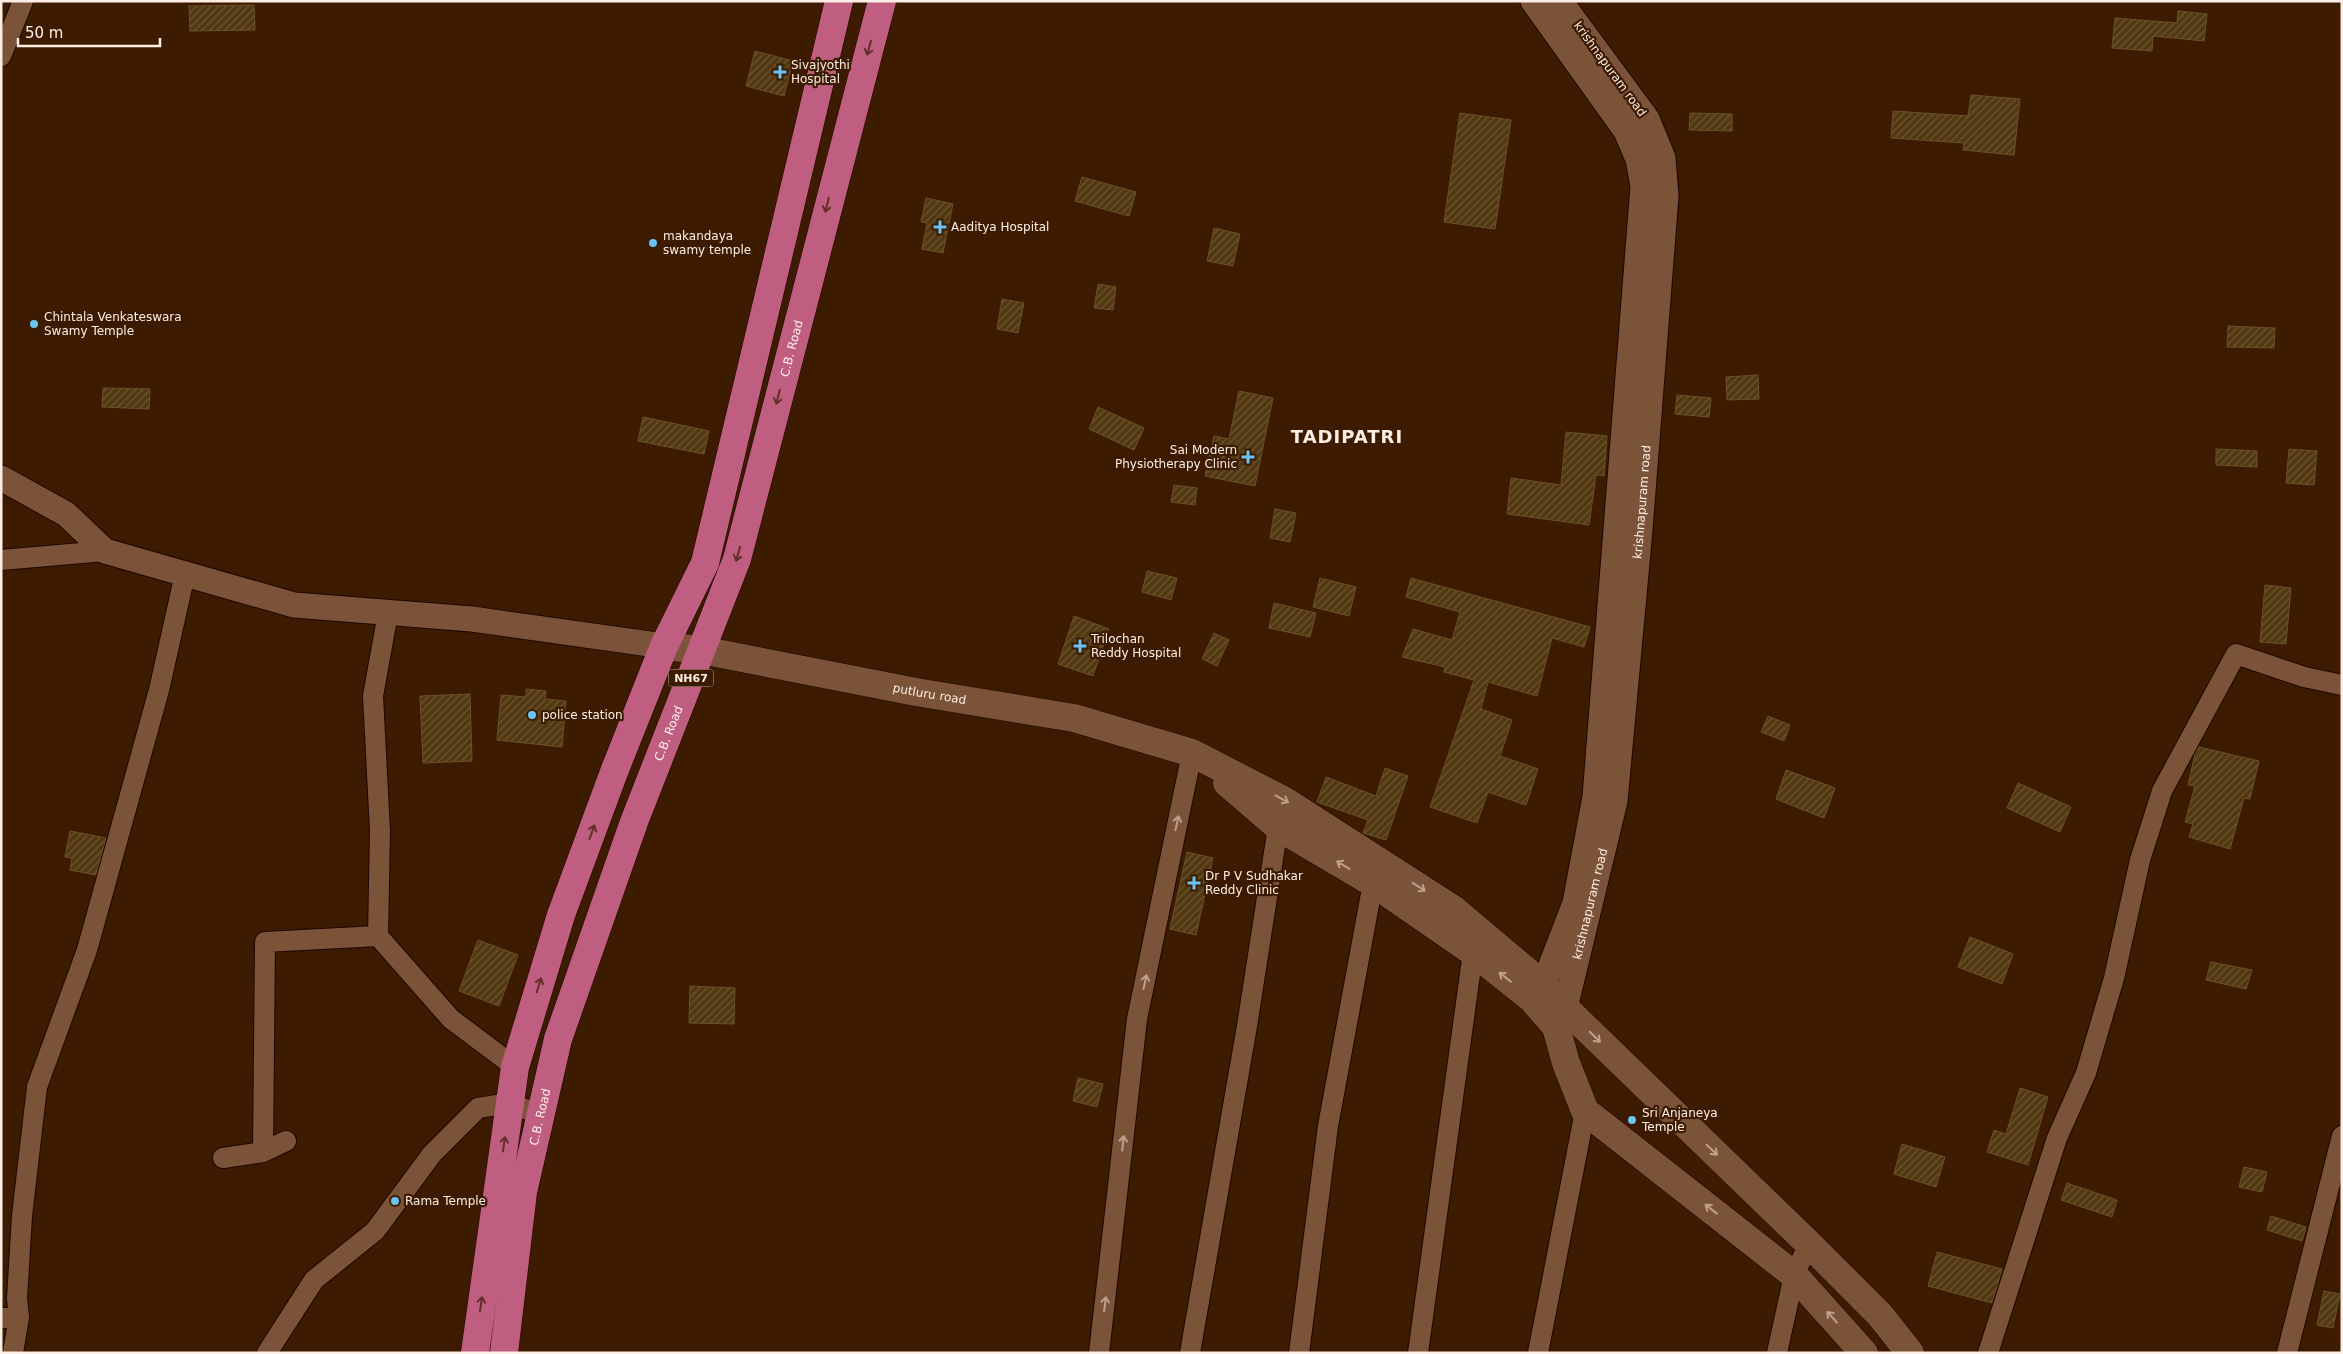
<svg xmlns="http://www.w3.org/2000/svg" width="2343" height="1354" viewBox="0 0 2343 1354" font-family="'DejaVu Sans',sans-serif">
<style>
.building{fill:url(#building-hatch);stroke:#6c5029}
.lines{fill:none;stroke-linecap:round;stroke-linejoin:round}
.minor-casing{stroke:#1f0600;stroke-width:22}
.tertiary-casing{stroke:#1f0600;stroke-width:27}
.secondary-casing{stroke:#1f0600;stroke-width:29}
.trunk-casing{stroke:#1f0600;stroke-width:29}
.minor{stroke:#7b5338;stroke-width:20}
.tertiary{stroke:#7b5338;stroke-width:25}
.secondary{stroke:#7b5338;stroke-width:28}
.trunk{stroke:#c05e82;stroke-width:28}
.oneway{stroke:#642f27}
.oneway2{stroke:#bca08e}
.poi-dot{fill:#6cc3f2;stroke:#3d1b00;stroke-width:2}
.labels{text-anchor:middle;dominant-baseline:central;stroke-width:4.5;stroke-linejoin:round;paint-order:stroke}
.shield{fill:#3d1b00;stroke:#c3afa0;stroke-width:1}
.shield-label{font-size:11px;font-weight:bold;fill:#fdeee5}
.poi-label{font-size:12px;fill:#fdeee5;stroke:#3d1b00;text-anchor:start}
.street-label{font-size:12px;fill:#fdeee5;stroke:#3d1b00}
.district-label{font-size:18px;font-weight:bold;letter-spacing:1px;fill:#fdeee5;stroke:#3d1b00}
</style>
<defs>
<pattern id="building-hatch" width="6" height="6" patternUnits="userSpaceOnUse" patternTransform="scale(1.25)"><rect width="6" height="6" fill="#513810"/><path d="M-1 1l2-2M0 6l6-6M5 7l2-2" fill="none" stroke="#6b5533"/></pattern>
</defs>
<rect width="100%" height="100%" fill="#3d1b00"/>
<path class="building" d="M254,5L255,30L190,31L189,6Z
M2178,11L2207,14L2204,41L2153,36L2152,51L2112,48L2115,18L2177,23Z
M755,51L793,61L784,96L746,86Z
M1971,95L2020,99L2014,155L1963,150L1964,143L1891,138L1893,111L1968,116Z
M1460,113L1511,120L1495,229L1444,222Z
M1690,113L1732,114V131L1689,130Z
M1082,177L1136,192L1129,216L1075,201Z
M926,198L953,204L943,253L922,249L927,223L921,222Z
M1214,228L1240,234L1233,266L1207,261Z
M1098,284L1116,287L1113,310L1094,308Z
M1002,299L1024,303L1018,333L997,329Z
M2228,326L2275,328L2274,348L2227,347Z
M1758,375L1759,399L1727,400L1726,377Z
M103,388L150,389L149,409L102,407Z
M1239,391L1273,398L1255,486L1205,476L1214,436L1229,439Z
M1677,395L1711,398L1709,417L1675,414Z
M1098,407L1144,428L1134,450L1089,429Z
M643,417L709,431L704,454L638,441Z
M1566,432L1607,436L1604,476L1596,475L1589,525L1507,514L1511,478L1561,485Z
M2216,449L2257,451V467L2216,465Z
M2289,449L2317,451L2314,485L2286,483Z
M1174,485L1197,488L1195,505L1171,502Z
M1275,509L1296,513L1290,542L1270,538Z
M1147,571L1177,578L1171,600L1142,592Z
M1320,578L1356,587L1349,616L1313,607Z
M1411,578L1590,627L1584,647L1552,638L1537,696L1488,682L1481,709L1512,720L1500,756L1538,769L1526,805L1488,792L1477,823L1430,807L1474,680L1444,672L1445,667L1402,657L1413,629L1452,640L1460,612L1406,597Z
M2265,585L2291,588L2286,644L2260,642Z
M1274,603L1316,613L1310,637L1269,628Z
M1074,616L1109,629L1093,676L1058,664Z
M1214,633L1229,640L1217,666L1202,659Z
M526,689L546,691L545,699L566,701L562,747L497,740L501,695L526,697Z
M470,694L472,761L423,763L420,696Z
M1768,716L1790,725L1784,741L1761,732Z
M2199,747L2259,761L2250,799L2244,798L2230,849L2189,837L2193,824L2185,822L2195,786L2188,785L2195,754Z
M1385,768L1408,776L1386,840L1363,833L1368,820L1317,802L1326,777L1376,796Z
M1786,770L1835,788L1824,818L1776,799Z
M2018,783L2071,807L2060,832L2007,808Z
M70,831L106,838L96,875L70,870L72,858L65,857Z
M1187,852L1213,858L1196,935L1170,929Z
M1970,937L2013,954L2002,984L1958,967Z
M478,940L518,955L499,1006L459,991Z
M2211,962L2252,970L2246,989L2206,980Z
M690,986L735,988L734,1024L689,1023Z
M1078,1078L1103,1084L1097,1107L1073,1101Z
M2020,1088L2048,1097L2028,1165L1987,1152L1994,1130L2006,1134Z
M1902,1144L1945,1157L1936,1187L1894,1174Z
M2244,1167L2267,1172L2262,1192L2239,1187Z
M2067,1183L2117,1200L2112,1217L2061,1200Z
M2271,1216L2306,1227L2302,1241L2267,1230Z
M1937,1252L2002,1269L1992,1303L1928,1286Z
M2324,1291L2340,1294L2333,1328L2317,1325Z"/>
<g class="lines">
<g class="minor-casing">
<path id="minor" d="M1,56L23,1
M1,560L105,551
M388,613L373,696L380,831L378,936L451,1019L515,1067
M263,1152L265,942L378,936
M223,1158L263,1152L286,1141
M1,1318L19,1317L17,1299L22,1216L37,1087L87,950L159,690L185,574
M13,1353L19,1317
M267,1353L314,1280L375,1231L432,1154L478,1108L510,1103L541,1115
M1099,1353L1137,1019L1192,753
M1190,1353L1247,1026L1278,827
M1299,1353L1328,1126L1373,883
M1418,1353L1473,952
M1538,1353L1585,1111
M1777,1353L1794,1275L1809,1244
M1988,1353L2057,1138L2086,1073L2114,978L2140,860L2162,791L2236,654L2304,677L2342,685
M2287,1353L2342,1136"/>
</g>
<g class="tertiary-casing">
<g id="tertiary">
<path d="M1,478L66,514L105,551L294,605L472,619L664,646"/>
<path d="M1532,999L1543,986L1575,903L1595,797L1643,186L1638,159L1626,131L1533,1"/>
<path id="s1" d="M1557,1024L1565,1008L1615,801L1640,530L1666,196L1663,158L1647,119L1560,1"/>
</g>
</g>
<g class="secondary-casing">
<g id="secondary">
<path id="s2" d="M664,646L701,650L916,692L1074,718L1192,753L1285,801L1453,909L1529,973L1809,1244L1880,1315L1910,1353"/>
<path d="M1227,783L1278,827L1373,883L1473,952L1532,999L1556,1027L1566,1063L1585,1111L1794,1275L1864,1353"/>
</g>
</g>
<g class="trunk-casing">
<g id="trunk">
<path d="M475,1353L515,1067L561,915L614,772L664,646L705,563L839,1"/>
<path id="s3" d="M504,1353L523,1192L558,1039L634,822L737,559L882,1"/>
</g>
</g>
<use href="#minor" class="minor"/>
<use href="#tertiary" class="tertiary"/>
<use href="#secondary" class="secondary"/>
<use href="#trunk" class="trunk"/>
</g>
<defs><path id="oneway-shaft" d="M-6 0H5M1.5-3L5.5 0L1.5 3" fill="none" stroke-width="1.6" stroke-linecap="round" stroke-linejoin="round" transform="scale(1.25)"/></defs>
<g class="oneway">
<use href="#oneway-shaft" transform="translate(869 48) rotate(105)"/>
<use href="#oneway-shaft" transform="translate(827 205) rotate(104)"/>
<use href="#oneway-shaft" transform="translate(778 397) rotate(104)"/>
<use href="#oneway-shaft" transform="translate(738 554) rotate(106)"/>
<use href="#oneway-shaft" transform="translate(592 832) rotate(-70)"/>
<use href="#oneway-shaft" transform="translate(539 985) rotate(-73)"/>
<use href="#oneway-shaft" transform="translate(504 1144) rotate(-82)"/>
<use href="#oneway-shaft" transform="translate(481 1304) rotate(-82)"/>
</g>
<g class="oneway2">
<use href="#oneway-shaft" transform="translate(1282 799) rotate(29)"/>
<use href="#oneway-shaft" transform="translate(1177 823) rotate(-78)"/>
<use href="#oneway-shaft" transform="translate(1343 865) rotate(-149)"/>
<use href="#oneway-shaft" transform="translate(1419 887) rotate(33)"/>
<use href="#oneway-shaft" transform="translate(1505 977) rotate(-142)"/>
<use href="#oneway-shaft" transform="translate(1145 982) rotate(-78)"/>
<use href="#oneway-shaft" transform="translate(1595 1037) rotate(44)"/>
<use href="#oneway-shaft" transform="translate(1123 1143) rotate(-84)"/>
<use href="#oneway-shaft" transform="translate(1712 1150) rotate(44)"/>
<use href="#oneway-shaft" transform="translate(1711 1209) rotate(-142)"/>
<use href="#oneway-shaft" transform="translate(1105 1304) rotate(-83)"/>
<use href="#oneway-shaft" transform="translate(1832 1317) rotate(-132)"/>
</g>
<g class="poi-dot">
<path d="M777.5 64.5h5v5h5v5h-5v5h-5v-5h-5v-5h5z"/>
<path d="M937.5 219.5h5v5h5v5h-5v5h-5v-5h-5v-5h5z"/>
<circle cx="653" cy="243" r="5"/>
<circle cx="34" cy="324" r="5"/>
<path d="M1245.5 449.5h5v5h5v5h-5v5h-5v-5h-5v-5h5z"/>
<path d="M1077.5 638.5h5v5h5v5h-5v5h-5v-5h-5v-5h5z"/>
<circle cx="532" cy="715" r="5"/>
<path d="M1191.5 875.5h5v5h5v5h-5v5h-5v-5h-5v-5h5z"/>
<circle cx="1632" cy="1120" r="5"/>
<circle cx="395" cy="1201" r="5"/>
</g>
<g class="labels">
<rect class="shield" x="668.5" y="669.5" width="45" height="17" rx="4"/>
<g class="shield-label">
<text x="691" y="678">NH67</text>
</g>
<g class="poi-label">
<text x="791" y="65">Sivajyothi<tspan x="791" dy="14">Hospital</tspan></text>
<text x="951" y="227">Aaditya Hospital</text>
<text x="663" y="236">makandaya<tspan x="663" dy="14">swamy temple</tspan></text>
<text x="44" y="317">Chintala Venkateswara<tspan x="44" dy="14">Swamy Temple</tspan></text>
<text x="1237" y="450" text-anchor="end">Sai Modern<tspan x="1237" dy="14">Physiotherapy Clinic</tspan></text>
<text x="1091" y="639">Trilochan<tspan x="1091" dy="14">Reddy Hospital</tspan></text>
<text x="542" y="715">police station</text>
<text x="1205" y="876">Dr P V Sudhakar<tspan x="1205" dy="14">Reddy Clinic</tspan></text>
<text x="1642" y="1113">Sri Anjaneya<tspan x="1642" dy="14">Temple</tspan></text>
<text x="405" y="1201">Rama Temple</text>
</g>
<g class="street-label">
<text transform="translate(1610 69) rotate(54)">krishnapuram road</text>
<text stroke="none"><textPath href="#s3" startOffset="1049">C.B. Road</textPath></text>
<text stroke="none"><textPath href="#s1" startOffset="531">krishnapuram road</textPath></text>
<text stroke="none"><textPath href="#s2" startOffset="270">putluru road</textPath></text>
<text stroke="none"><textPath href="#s3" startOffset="644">C.B. Road</textPath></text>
<text stroke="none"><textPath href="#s1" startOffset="125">krishnapuram road</textPath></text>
<text stroke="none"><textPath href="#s3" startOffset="239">C.B. Road</textPath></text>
</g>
<g class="district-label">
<text x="1347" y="436">TADIPATRI</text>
</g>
</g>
<rect width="2343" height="1354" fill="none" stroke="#fdeee5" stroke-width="5"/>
<path d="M18 38v8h142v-8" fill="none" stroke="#fdeee5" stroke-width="2.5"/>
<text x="25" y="38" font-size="15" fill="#fdeee5" stroke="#3d1b00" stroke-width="4" paint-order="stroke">50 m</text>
</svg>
